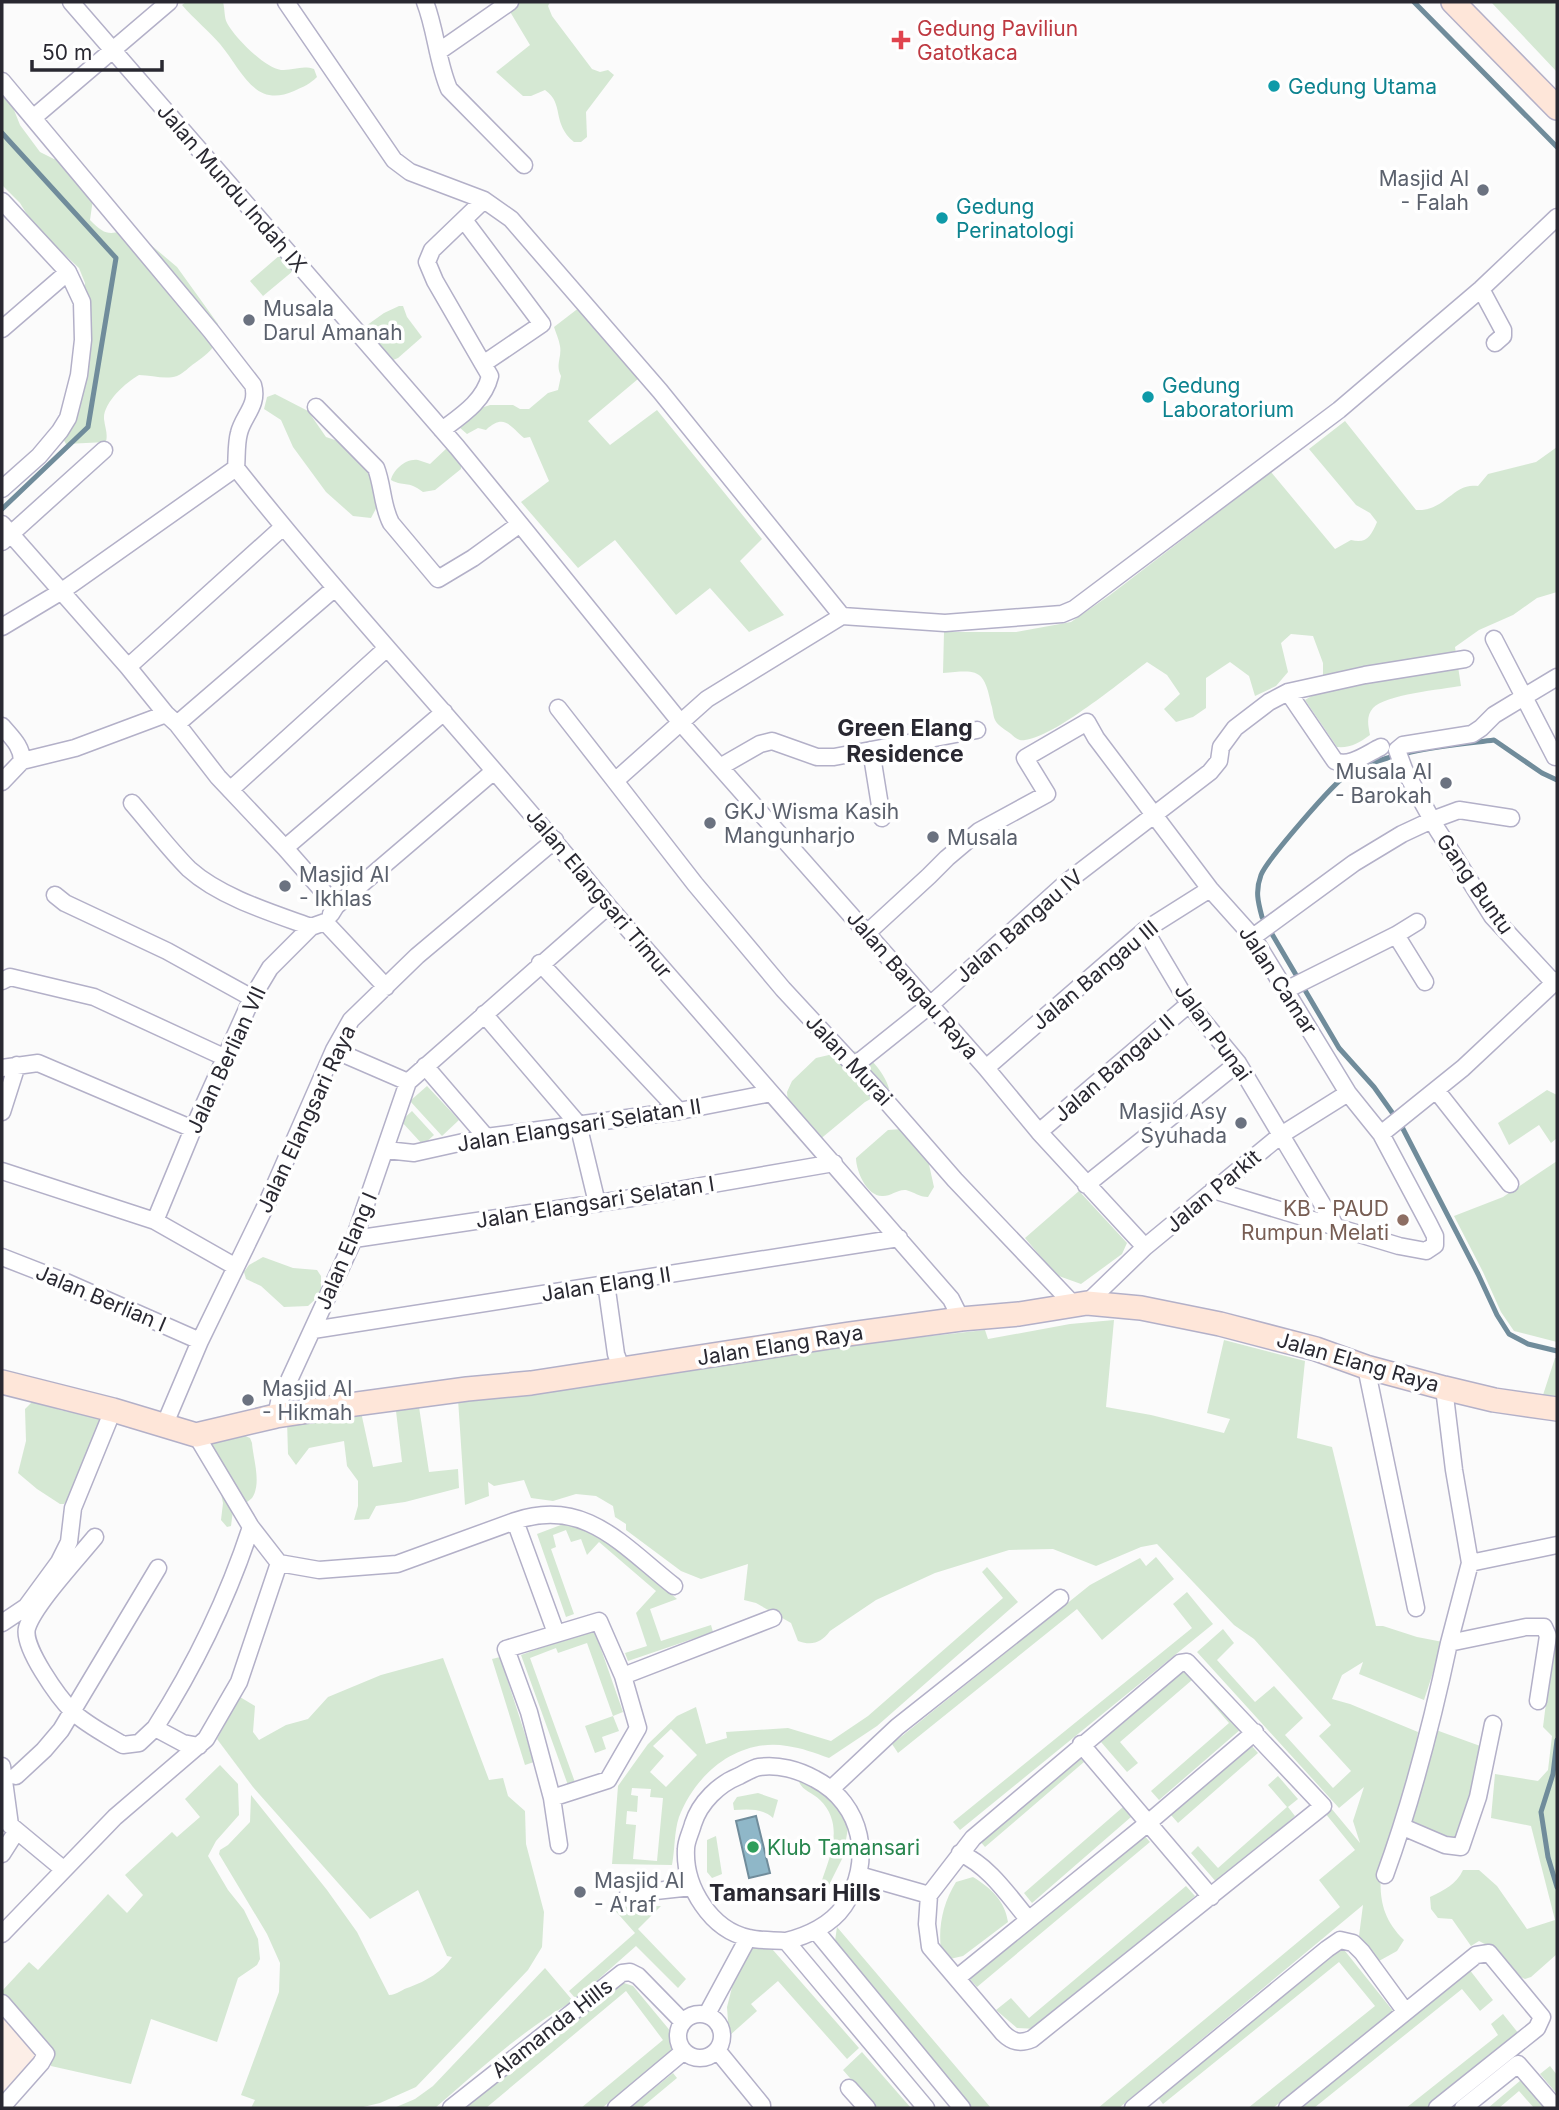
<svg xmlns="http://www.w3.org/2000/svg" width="1559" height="2110" viewBox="0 0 1559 2110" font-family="Inter,sans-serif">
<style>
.education{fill:#fceee7}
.green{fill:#d5e8d3;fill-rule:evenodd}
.water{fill:#8fb7c8;stroke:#708c9b;stroke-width:2}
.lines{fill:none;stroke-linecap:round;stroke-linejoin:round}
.stream{stroke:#708c9b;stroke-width:5}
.minor-casing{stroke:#b3b0c8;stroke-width:19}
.secondary-casing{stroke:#b3b0c8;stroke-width:26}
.minor{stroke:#fff;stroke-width:16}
.secondary{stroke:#fee6d9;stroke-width:23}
.health-dot{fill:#e0444e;stroke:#fff;stroke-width:2.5}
.culture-dot{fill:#0f9aa8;stroke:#fff;stroke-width:2.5}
.worship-dot{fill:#6b7280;stroke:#fff;stroke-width:2.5}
.education-dot{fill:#8d6e63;stroke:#fff;stroke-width:2.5}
.leisure-dot{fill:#2e9e5b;stroke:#fff;stroke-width:2.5}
.labels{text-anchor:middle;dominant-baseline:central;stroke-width:7;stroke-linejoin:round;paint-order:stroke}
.health-label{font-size:21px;fill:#be3a42;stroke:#fff;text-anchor:start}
.culture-label{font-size:21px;fill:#0d838f;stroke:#fff;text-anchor:start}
.worship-label{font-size:21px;fill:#5b616d;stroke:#fff;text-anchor:start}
.street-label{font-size:21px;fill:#292831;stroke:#fff}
.education-label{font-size:21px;fill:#785e54;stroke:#fff;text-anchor:end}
.leisure-label{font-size:21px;fill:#27864d;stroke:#fff;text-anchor:start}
.neighbourhood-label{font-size:23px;font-weight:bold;fill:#292831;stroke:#fff}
</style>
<rect width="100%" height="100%" fill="#fbfbfb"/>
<path class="education" d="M2,2010L44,2055L2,2102Z"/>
<path class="green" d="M186,2H223C225,9 224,17 227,23C235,38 265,68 281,70C293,71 301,65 314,69L317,77C310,84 303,87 294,91C254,109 242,70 220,44C209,31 194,19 182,5Z
M521,2H550L548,6L552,16L592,69L600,72L608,70L614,75L586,112L587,137L581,142H574C551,123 565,104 545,90L531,96H523L496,72L530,45L509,10Z
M1491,2H1557V72Z
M2,95H8L20,125L40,152L54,159L71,161L94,192L90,220C106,237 110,234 132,229L177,267L218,324C221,344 210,352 195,363C189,367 184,373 177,376C165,380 152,375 139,375C126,382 103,403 104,419C105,428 108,433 106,442L66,444L62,437L85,283L79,268L34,226L20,203L2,185Z
M280,255L293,271L263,296L250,281Z
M399,306H403L407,317L422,337L398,358L391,361L388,360L380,346L363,328L384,313Z
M580,307L638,379L588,421L610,445L657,410L762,539L740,561L784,615L749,632L710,588L676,615L615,540L578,568L521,502L549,481L530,437L524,438C510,426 504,413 486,430L478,428L467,434L459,427L478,409L490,405H513L520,409H529L548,393L558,390L561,376C555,364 562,358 560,346C559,340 556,333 554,327Z
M275,394L308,411L326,437L341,442L364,465L373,478L379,503L371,518L353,516L326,492L293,447L281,420L264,409L267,397Z
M1345,421L1416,510C1445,512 1453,482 1478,486L1488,474L1536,462L1557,447V592L1537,598L1513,615L1479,630L1455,647L1461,686C1443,689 1384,695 1373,708C1366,716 1368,725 1370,735C1359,743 1351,748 1337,747L1305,700L1323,689V663L1313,636L1291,634L1281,643L1288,672L1276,686L1255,696L1249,676L1230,662L1206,678V708L1193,717L1176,722L1164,709L1180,694L1167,675L1147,662C1122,681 1054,737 1025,740C1019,741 1015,738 1011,734C1006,730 998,726 995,720C993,716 993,709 991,704C984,668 977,670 943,673L944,632H1016L1071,622L1110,595L1271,472L1335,549L1351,540C1367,544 1371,536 1377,522L1370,513L1356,505L1309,449Z
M448,447L461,461V469L435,490L423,492C407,480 404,487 391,480C393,470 406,458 418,460C422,461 426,463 430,464Z
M846,1051C853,1051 859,1051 864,1054C874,1061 887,1078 889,1089L865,1102L818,1141L806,1142L793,1133L789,1118L787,1092L792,1081L816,1058Z
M427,1086L459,1120L442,1136L410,1101Z
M1547,1090L1557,1095V1138L1551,1143L1539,1125L1509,1145L1498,1123Z
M412,1111L434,1135L423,1145L401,1121Z
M902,1129L928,1160L934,1187L928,1197C919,1197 914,1192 906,1190C898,1189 891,1196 883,1196C867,1197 856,1171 856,1158L888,1130Z
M1557,1161V1342L1514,1331L1501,1312L1483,1272L1454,1216L1503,1197Z
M1079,1191L1127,1243L1122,1254L1081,1284L1056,1275L1025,1238Z
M263,1257L293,1268L317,1270L321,1276V1294L308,1306L284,1307L261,1286L246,1279L244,1272L249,1265Z
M1114,1320L1106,1407L1151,1415L1224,1433L1230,1419L1207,1413L1224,1340L1305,1361L1297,1438L1332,1447L1376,1626H1383L1417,1637L1443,1642L1424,1700L1359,1674L1363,1662L1342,1675L1332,1699L1350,1704L1418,1732L1412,1771L1381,1871C1379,1900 1383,1919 1404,1940L1397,1951L1379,1961L1359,1936L1363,1905L1119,2108H1098L1340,1907L1319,1880L1355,1850L1325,1813L1331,1808L1360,1843L1353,1821L1364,1787L1339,1808L1197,1652L1223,1629L1234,1643L1217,1660L1255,1702L1274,1686L1303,1718L1285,1735L1333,1788L1351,1771L1319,1736L1331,1725L1254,1639L1234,1625L1157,1544L1141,1547L1096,1566L1053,1549L1009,1550L935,1573L876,1600L830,1631C821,1643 812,1646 798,1641L791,1623L756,1603L744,1600L748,1564L701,1579L681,1571L626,1530V1524L615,1517L613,1506L596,1496L576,1494L553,1501L531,1498L524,1480L494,1486L488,1482L489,1496L465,1505L458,1399L849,1345L985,1330L988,1339L1070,1324Z
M1555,1358H1557V1399L1543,1395Z
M34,1400C45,1402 51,1407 60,1410C75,1414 91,1411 103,1422L93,1455L85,1457L69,1497L64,1504H60L37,1489L18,1473L26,1441L25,1409Z
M419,1407L429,1472L458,1469L459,1488L405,1502L376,1506L369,1519L354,1520L358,1506V1481L347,1466L344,1441L309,1448L296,1465L288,1454L287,1420L361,1412L373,1467L402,1462L396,1411Z
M243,1435L250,1438L252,1443C253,1458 262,1484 252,1498C247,1503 239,1506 233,1510L231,1526L227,1527L221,1520L223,1503L211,1448L213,1440Z
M574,1520L603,1536L677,1599L650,1609L661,1641L711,1625L713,1632L628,1661L625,1653L647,1646L636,1613L656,1591L599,1542L587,1555L581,1539L571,1542L566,1530L553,1535L556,1547L551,1549L574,1614L566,1617L537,1534Z
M1156,1557L1174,1579L1102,1640L1077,1609L898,1753L892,1744L1090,1585L1140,1558L1146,1566Z
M987,1567L1018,1602L877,1726L829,1758C815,1753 802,1748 787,1746C738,1738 696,1773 679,1817C674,1832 675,1850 672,1865L612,1864L618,1786L648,1744L677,1716L696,1707L706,1744L727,1738L726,1732L788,1728L831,1741L868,1716L1003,1598L982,1572ZM671,1729L697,1755L666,1787L650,1772L664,1756L653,1746ZM632,1788L651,1789L650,1797L663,1798L657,1861L633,1859L636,1825L626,1824L627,1811L637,1812L638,1796L631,1795Z
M1187,1592L1213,1624L960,1830L953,1822L1192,1628L1173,1604Z
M594,1629L623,1712L613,1716L619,1731L602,1737L606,1749L595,1753L585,1726L613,1716L587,1643L558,1653L556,1648L530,1658L576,1785L569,1788L521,1655Z
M1557,1637V1954L1531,1977L1525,1979L1516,1975L1496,1950L1479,1941L1471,1946L1452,1919L1438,1918L1431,1909L1430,1897C1444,1890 1456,1885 1463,1870H1479L1497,1886L1527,1929L1555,1920L1531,1826L1491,1818L1495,1774L1538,1781L1548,1770L1552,1736L1543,1727L1550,1671Z
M500,1657L534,1762L525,1765L492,1659Z
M443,1658L489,1780L503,1778L508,1796L525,1811L526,1844L544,1912L542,1947L528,1970L416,2087L380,2103L359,2108H251L255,2100L241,2095L279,1992L280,1963L267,1934L219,1854L220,1850L228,1845L250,1822L251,1795L327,1890L357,1932L389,1995C397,1995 402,1989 410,1987C426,1981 442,1972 452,1957L447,1956L418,1890L370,1919L253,1787L217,1739L240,1697L255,1706L253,1732L259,1740L286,1725L308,1719L328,1697L381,1675Z
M1187,1668L1241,1729L1159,1800L1151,1791L1229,1723L1192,1680L1120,1742L1138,1763L1127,1772L1101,1742Z
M1436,1730L1483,1747L1462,1830L1453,1839C1440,1837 1417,1830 1411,1819Z
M1251,1745L1258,1753L1178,1823L1171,1815Z
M1078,1755L1084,1762L985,1847L979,1840Z
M220,1765L238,1784L239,1815L216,1841L208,1856L228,1890L244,1910L258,1939L260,1959L257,1965L238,1978L217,2042L151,2019L131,2084L51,2066L48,2049L2,1996V1991L29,1962L38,1970L108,1894L127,1913L143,1895L125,1875L172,1832L177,1837L200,1817L185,1799Z
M1278,1776L1298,1799L1288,1807L1295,1816L1218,1884L1191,1853L1198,1846L1218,1868L1287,1807L1268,1785Z
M809,1780L836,1799L848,1828L843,1857L828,1887L821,1883C830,1856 845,1825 820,1800C813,1793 803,1791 799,1782Z
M758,1793L778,1800L773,1818C762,1808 748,1809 734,1810L733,1803L737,1797Z
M1123,1807L1131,1817L1032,1903L1024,1893Z
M1142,1833L1150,1842L977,1987L969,1978Z
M716,1836L722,1874L712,1878L707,1872V1840Z
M973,1877C991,1888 1005,1901 1008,1922L963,1956L950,1959L941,1950C938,1926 943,1903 956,1882Z
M1186,1886L1195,1896L1037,2029L1017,2028L996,2010L1011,1998L1029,2018Z
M661,1906L638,1929L686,1979L678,1988L636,1946L576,1999L569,1991L635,1933L612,1907Z
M837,1927L991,2108H970L834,1948Z
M752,1946L773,1950L859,2048L847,2059L778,1981L751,2004L757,2011L729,2036L727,2007L740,1956Z
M1341,1946L1393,2011L1273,2108H1248L1375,2006L1339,1962L1163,2104L1156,2095Z
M545,1968L573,2001C523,2030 479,2070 435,2108H394L415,2099L433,2086Z
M1469,1969L1493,2000L1480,2011L1462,1989L1314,2108H1295Z
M618,1981L633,1986L672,2033V2050L602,2108H581L663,2040L626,1991L486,2108H465Z
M1503,2014L1519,2034L1427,2108H1406L1498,2035L1491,2024Z
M862,2052L911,2108H876L843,2070Z
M1550,2066L1557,2075V2094L1540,2074Z
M673,2073L677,2078L641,2108H630Z
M1521,2080L1545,2108H1534L1519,2091L1499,2108H1488Z"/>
<path class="water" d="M756,1816L770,1873L749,1878L736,1821Z"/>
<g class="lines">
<path class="stream" d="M1414,2L1557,147
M2,133L116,258L88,427L2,509
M1557,780L1542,773L1494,740C1446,746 1392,750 1348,774C1335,781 1266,861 1261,875C1255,891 1258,902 1262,917L1339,1048L1374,1087L1401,1125L1478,1274L1497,1315L1509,1334L1528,1344L1557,1351
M1557,1740L1553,1774L1541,1812L1548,1857L1557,1887"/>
<g class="minor-casing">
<path id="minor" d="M71,2L457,447L520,524
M286,2L394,160L410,172L484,200L511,219L660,391L842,616
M425,2C436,30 437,61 449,89L524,165
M438,52L510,2
M2,81L211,331L253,385C259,405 243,416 239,433C236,444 237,457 236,468
M33,118L169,2
M2,201L68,272L82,302L83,340L79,375L68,418L60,431L39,456L2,489
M1481,289L1503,330V336L1495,343
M2,329L68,272
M483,364L435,281L427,262L432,250L484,200
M316,407L376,468C383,486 382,506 391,523L438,579L473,558L520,524L681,723L986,1068L1039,1132L1145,1247
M442,430C462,415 484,401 490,376L483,364L542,324L464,220
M236,468C355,618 488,757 608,906L951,1299L961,1319
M2,524L128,667L166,714L177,724L218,777L285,848L336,906
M2,542L104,450
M2,627L62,591L236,468
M1494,639L1555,757
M128,667L283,527
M1288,692L1335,761C1349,768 1368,753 1381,747
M558,708L615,781
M177,724L335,588
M2,726C11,737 22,746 22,761L2,782
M871,750L882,818
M22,761L75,748L166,714
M720,767L760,744L772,741L817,757H834L977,730
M230,790L387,648
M132,803C151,825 169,849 189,869C220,897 272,913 311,927
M285,848L444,712
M55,895L65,903L167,951L252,998
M331,914L336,906L494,771
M325,922L386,987
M867,933L929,876L947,858L979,831L1047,794L1025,758L1087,722L1096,738L1210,889L1253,937L1348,1093L1381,1134L1429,1224L1435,1236V1245L1426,1251L1399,1246L1336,1227L1238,1063L1189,1004L1145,930
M1396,935L1425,982
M1253,937L1354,863L1402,834L1432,820L1459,810L1511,818
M540,963L679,1111
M2,981L10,977L94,997L226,1058
M1554,983L1492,916L1437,829L1404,769L1397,750L1403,745L1472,734L1481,728L1494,715L1557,677
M1286,990L1396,935L1417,922
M484,1014L578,1124L597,1203
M334,1050L408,1082
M425,1066L486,1137
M854,1066L929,1006L1068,881L1210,772L1219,761L1221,747L1235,728L1269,702L1288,692L1365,675L1465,659
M2,1068L38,1063L193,1129
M986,1068L1145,930L1210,889
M1436,1090L1510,1184
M2,1112L17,1065
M1039,1132L1189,1004
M1381,1134L1463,1068L1557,980
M386,1150L414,1153L486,1137L679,1111L771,1093
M2,1171L155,1221L236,1267
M1086,1185L1238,1063
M1213,1190L1336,1227
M155,1221L193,1129L252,998L270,968L311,927L325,922
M354,1239L632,1198L834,1163
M2,1257L66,1282L200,1341
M606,1283L616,1354L622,1370
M1087,1303L1145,1247L1281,1135L1348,1093
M1073,1304L955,1180L873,1086L783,989L695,884L615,781L707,699L842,616L945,623L1062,614L1074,609L1339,410L1481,289L1557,217
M313,1330L899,1238
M1366,1367L1416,1608
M1444,1388L1454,1470L1470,1563L1449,1643
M276,1416L279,1402L354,1239L408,1082L608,906
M164,1426L200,1341L267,1203L334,1050L351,1020L417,956L555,840
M196,1435L251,1527L279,1563L319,1570L397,1564L515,1521L556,1633
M515,1521C585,1497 623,1546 674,1586
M95,1537C78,1558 34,1605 27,1628C22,1647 59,1698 73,1712C87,1725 107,1735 123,1745L139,1743L155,1728L183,1743L199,1746
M1470,1563L1557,1545
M599,1621L623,1676L638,1728L608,1780L552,1798L529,1712L506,1649Z
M2,1623L26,1607L59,1562L69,1542L73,1508L113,1410
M623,1676L773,1618
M155,1728C196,1664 227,1600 251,1527
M1081,1744L1211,1897
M2,1766L10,1825L63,1869
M16,1776L44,1750L61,1730L158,1568
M832,1788L897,1727L1060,1598
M552,1798L559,1845
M1403,1827L1445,1845L1461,1847L1478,1797L1493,1724
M960,1853C989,1866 1008,1895 1028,1919
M2,1854L16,1832
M859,1875L929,1895L927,1924L930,1947L1003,2033C1012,2042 1020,2044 1032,2039L1323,1806L1187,1662L1180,1663L973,1838L929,1895
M1385,1875C1413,1798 1432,1723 1449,1643L1526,1627H1544L1548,1636L1538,1701
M628,1894L692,1887
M816,1931L962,2108
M2,1934L115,1817L206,1739L239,1682L279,1563
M786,1941C807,1936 831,1925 844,1906C874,1862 863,1804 815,1779C799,1770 778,1764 759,1767C753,1768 745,1773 739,1776C719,1784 700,1802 693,1824C691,1832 686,1841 686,1849C684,1887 711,1930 749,1938C760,1941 774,1940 786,1941L926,2108
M957,1978L1148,1823L1255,1732
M2,2003L46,2054L41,2063L2,2107
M707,2014L748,1938
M678 2036a22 22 0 1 1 44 0a22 22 0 1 1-44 0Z
M717,2050L762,2105V2108
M849,2088L867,2108
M451,2108L622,1973L630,1972L638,1976L683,2022
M616,2108L684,2051
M1133,2108L1327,1949L1340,1940L1353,1943L1362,1952L1405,2011
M1287,2108L1476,1955L1489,1953L1542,2017L1537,2028L1437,2108
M1463,2108L1518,2064L1556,2108"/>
</g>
<g class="secondary-casing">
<path id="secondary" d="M1453,2L1557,108
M2,1382L113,1410L196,1435L276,1416L356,1404L467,1389L531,1383L849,1334L961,1319L1019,1314L1087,1303L1141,1308L1220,1324L1316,1349L1366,1367L1444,1388L1494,1400L1557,1409"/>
</g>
<use href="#minor" class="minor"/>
<use href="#secondary" class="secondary"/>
</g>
<path class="health-dot" d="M897.5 29.5h7v7h7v7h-7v7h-7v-7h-7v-7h7z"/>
<g class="culture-dot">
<circle cx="1274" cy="86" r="7"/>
<circle cx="942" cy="218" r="7"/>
<circle cx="1148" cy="397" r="7"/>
</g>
<g class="worship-dot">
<circle cx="1483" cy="190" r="7"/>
<circle cx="249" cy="320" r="7"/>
<circle cx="1446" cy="783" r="7"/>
<circle cx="710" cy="823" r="7"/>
<circle cx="933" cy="837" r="7"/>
<circle cx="285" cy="886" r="7"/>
<circle cx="1241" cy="1123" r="7"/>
<circle cx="248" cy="1400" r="7"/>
<circle cx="580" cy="1892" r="7"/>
</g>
<circle class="education-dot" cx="1403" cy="1220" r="7"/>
<circle class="leisure-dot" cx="753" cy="1847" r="7"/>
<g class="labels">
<g class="health-label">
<text x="917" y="28">Gedung Paviliun<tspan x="917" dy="24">Gatotkaca</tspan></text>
</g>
<g class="culture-label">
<text x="1288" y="86">Gedung Utama</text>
<text x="956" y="206">Gedung<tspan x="956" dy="24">Perinatologi</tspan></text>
<text x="1162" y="385">Gedung<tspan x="1162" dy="24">Laboratorium</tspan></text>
</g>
<g class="worship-label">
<text x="1469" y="178" text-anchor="end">Masjid Al<tspan x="1469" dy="24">- Falah</tspan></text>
<text x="263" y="308">Musala<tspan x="263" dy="24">Darul Amanah</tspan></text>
<text x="1432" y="771" text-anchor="end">Musala Al<tspan x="1432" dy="24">- Barokah</tspan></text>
<text x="724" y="811">GKJ Wisma Kasih<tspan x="724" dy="24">Mangunharjo</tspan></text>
<text x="947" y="837">Musala</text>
<text x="299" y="874">Masjid Al<tspan x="299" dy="24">- Ikhlas</tspan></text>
<text x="1227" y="1111" text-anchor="end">Masjid Asy<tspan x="1227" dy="24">Syuhada</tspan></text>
<text x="262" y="1388">Masjid Al<tspan x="262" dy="24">- Hikmah</tspan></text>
<text x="594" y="1880">Masjid Al<tspan x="594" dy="24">- A'raf</tspan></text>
</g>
<g class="street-label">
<text transform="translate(232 188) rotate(49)">Jalan Mundu Indah IX</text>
<text transform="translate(1475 884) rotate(55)">Gang Buntu</text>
<text transform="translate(599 893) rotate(50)">Jalan Elangsari Timur</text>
<text transform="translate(1019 926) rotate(-41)">Jalan Bangau IV</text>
<text transform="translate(1095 975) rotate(-40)">Jalan Bangau III</text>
<text transform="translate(1278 980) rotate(57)">Jalan Camar</text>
<text transform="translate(913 985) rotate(49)">Jalan Bangau Raya</text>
<text transform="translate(1213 1032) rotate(54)">Jalan Punai</text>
<text transform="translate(226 1060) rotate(-65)">Jalan Berlian VII</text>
<text transform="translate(849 1060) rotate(47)">Jalan Murai</text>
<text transform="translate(1114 1068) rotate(-41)">Jalan Bangau II</text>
<text transform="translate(306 1119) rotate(-65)">Jalan Elangsari Raya</text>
<text transform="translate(579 1125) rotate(-9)">Jalan Elangsari Selatan II</text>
<text transform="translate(1213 1191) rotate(-40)">Jalan Parkit</text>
<text transform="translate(595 1202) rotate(-9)">Jalan Elangsari Selatan I</text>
<text transform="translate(346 1251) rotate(-67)">Jalan Elang I</text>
<text transform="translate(606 1284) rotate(-9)">Jalan Elang II</text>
<text transform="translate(101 1298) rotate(23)">Jalan Berlian I</text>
<text transform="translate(780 1345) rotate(-9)">Jalan Elang Raya</text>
<text transform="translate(1358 1362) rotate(16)">Jalan Elang Raya</text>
<text transform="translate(552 2028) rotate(-38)">Alamanda Hills</text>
</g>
<g class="education-label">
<text x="1389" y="1208">KB - PAUD<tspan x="1389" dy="24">Rumpun Melati</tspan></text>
</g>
<g class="leisure-label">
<text x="767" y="1847">Klub Tamansari</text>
</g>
<g class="neighbourhood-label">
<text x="905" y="728">Green Elang<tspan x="905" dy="26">Residence</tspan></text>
<text x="795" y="1893">Tamansari Hills</text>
</g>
</g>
<rect width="1559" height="2110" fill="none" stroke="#292831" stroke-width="7"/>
<path d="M32 60v10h130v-10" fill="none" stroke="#292831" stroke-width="3.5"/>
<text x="42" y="60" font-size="21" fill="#292831" stroke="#ffffff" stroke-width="5" paint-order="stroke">50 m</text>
</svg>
